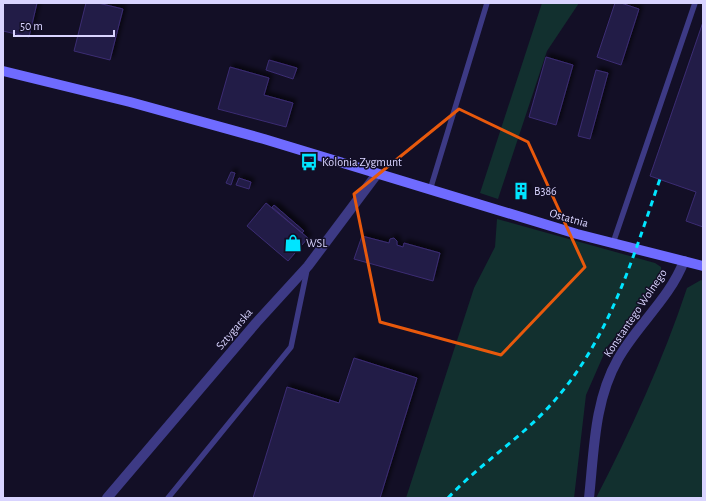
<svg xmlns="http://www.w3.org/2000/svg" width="706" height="501" viewBox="0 0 706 501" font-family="'Alegreya Sans',sans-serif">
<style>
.green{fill:#12302f}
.building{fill:#241b47;stroke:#3b2d73;filter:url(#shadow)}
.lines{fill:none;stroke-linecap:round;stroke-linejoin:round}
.lane{stroke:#3d3a85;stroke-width:5.5}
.street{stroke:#3d3a85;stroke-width:10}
.secondary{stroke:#6f6bff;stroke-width:10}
.rail{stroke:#00e5ff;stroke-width:3;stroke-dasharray:6 5;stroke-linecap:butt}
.marked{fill:none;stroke:#e8590c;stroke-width:3;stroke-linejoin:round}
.labels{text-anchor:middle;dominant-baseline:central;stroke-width:3;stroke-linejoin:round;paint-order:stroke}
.poi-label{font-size:12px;fill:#d9d4ff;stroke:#130f26;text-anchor:start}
.street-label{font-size:12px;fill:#d9d4ff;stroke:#130f26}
</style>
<defs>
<filter id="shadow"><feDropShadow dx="3.5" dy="-3.5" stdDeviation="2" flood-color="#0009"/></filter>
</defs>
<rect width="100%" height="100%" fill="#130f26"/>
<path class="green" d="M542,3H579L547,51L498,199L480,193Z
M497,219L655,263L661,267L662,284L658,283L607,347L586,395L574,498H406L474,288L495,247Z
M701,280L703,281V498H596C631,430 663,360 687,288Z"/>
<path class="building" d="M3,3H37L29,37L3,31Z
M86,3H98L123,9L110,60L74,51Z
M615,3H621L639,9L621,65L597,57Z
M703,22V227L686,221L696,192L650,176Z
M546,57L573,65L556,125L529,117Z
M269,60L297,68L293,79L266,70Z
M230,67L269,78L264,95L293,103L286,127L218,109Z
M596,70L608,73L590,139L578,136Z
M231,172L235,173L231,185L226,183Z
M239,178L251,182L249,189L236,185Z
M517,186L527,189L525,195L515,192Z
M266,203L308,238L288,261L247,226Z
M274,205L304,231L302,233L272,207Z
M362,236L389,243L390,239L394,238L397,241V245L403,247L404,243L440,253L433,281L354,259Z
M354,358L417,378L380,498H253L287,387L339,403Z"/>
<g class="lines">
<path class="lane" d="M430,190L487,3
M613,243L695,3
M168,498L291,347L307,270"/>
<path class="street" d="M107,498L256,323L308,266L377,174
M589,498C594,452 594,401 618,359C637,325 670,298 684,261"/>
<path class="secondary" d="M3,71L130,102L264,139L577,234L703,266"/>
<path class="rail" d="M448,498C478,466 515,442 545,411C608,345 631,263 660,179"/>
</g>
<path class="marked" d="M459,109L528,142L585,267L501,355L380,322L354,194Z"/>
<defs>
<g id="bus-bare" transform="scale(1.38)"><path d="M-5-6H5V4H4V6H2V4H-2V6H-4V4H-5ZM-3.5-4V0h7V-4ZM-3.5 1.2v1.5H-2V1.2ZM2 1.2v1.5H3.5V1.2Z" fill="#00e5ff" stroke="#130f26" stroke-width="2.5" paint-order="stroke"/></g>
<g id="building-bare" transform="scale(1.38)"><path d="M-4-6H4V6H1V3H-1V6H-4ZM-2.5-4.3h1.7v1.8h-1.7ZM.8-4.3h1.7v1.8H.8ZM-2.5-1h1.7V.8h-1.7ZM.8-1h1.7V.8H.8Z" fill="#00e5ff" stroke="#130f26" stroke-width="2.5" paint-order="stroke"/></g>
<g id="shop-bare" transform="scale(1.38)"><path d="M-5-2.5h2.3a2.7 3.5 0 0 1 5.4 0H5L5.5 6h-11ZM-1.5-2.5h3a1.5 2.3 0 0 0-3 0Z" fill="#00e5ff" stroke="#130f26" stroke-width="2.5" paint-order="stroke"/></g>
</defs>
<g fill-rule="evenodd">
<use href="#bus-bare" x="309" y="162"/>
<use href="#building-bare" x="521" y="191"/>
<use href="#shop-bare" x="293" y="243"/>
</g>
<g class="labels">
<g class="poi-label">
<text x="322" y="162">Kolonia Zygmunt</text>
<text x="534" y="191">B386</text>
<text x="306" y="243">WSL</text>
</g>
<g class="street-label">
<text transform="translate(569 218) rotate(16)">Ostatnia</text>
<text transform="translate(635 313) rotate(-56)">Konstantego Wolnego</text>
<text transform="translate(234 329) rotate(-50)">Sztygarska</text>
</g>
</g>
<rect width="706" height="501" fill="none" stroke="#d9d4ff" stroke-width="8"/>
<path d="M14 30v6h100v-6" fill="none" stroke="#d9d4ff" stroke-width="2"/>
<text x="20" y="30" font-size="12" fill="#d9d4ff" stroke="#130f26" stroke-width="3" paint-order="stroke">50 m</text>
</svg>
